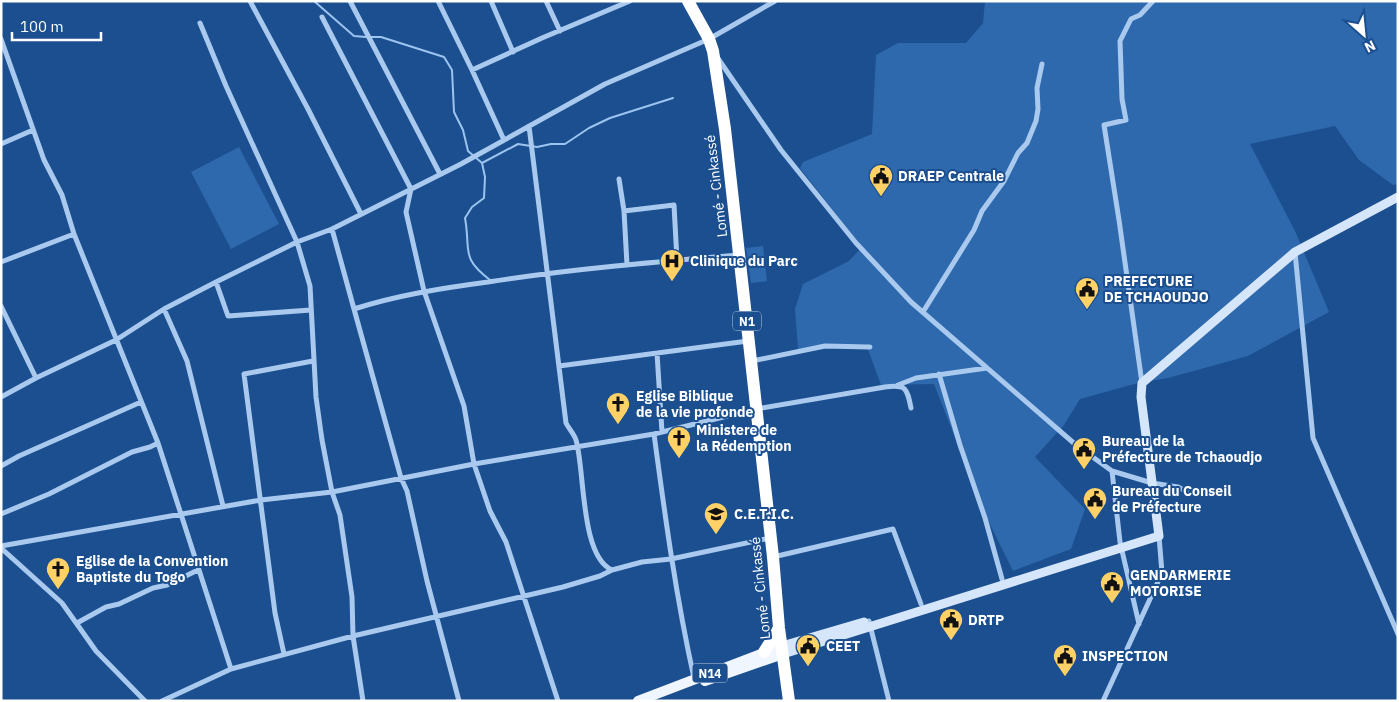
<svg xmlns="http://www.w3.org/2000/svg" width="1399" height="702" viewBox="0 0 1399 702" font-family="'IBM Plex Sans',sans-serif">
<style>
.green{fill:#2e69ad}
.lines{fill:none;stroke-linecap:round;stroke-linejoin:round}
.stream{stroke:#9cc4f0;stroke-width:2}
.street{stroke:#a9c9ee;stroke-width:5}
.secondary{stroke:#d6e6fa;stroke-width:9}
.primary{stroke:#f0f6ff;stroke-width:10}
.highway{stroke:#fff;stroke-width:12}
.labels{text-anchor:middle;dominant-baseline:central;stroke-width:4;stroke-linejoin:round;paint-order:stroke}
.shield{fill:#1b4f8f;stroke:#bbcadd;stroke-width:1}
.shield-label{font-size:12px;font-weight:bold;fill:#fff}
.poi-label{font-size:14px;font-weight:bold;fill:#fff;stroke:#1b4f8f;text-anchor:start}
.street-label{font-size:14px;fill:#fff;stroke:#1b4f8f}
</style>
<rect width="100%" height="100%" fill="#1b4f8f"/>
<path class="green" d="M985,1H1398V184L1393,185L1359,160L1335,126L1250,144L1295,231L1329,312L1248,356L1168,378L1138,383L1080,399L1064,425L1035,457L1085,509L1071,549L1013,571L984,512L934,384L881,385L866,344L798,349L795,309L803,284L849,261L862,247L800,168L803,162L872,134L876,55L898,43H966L983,23Z
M239,147L279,224L231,249L191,172Z
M763,246L767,281L751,283L746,248Z"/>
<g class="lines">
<path class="stream" d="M314,1L354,36L366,37
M371,37H381L444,57L452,70L454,112L463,130L468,151L482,163L518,144L537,147L551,144H565L589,128L610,118L673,98
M482,163L485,177L484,198L472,207L465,218C471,251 460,257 490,280"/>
<path class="street" d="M250,1L308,109L361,214
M350,1L440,174
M438,1L472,70L504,140
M491,1L513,52
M546,1L560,31
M322,17L411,189L406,212L424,291L464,406L474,464L490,511L506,542L558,701
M200,23L226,86L297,242L310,286L316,397L322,440L332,492L340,515L352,597L353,636L363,701
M1,39L44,160L62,195L74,234L158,443L231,669
M717,57L781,150L856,243L911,302L1076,445L1112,471L1120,542L1139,624
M472,70L542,38L630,1
M529,126L566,423C569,429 574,434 576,440C585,470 580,556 612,570
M1,144L33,130
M619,179L624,211L627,265
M624,211L674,205L677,260
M332,229L354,309C398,295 443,288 488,282C571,269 655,262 739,255
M1295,252L1313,438L1398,634
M1,262L74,234
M216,282L228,316L311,310
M1,306L36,378
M164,309L187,361L223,506
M354,309L401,478L407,491L427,581L459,701
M923,312L974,230L982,211L1004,181L1018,153L1027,143L1036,121L1038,109L1037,88L1042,64
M657,353L662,432
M752,361L825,346L870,347
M559,366L748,341
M939,374L960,445L985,518L1002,579
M1142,383L1119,220L1104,125L1126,120L1122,99L1120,41L1131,19L1140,15L1153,1
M898,385L916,378L987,368
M1,397L36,378L116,340L164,309L216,282L297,242L332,229L461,164L605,84L709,39L775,1
M654,434C665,516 676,597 694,678
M1,466L19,456L141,402
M1112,471L1152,483L1178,487L1189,493
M1,514L49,494L132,452L150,447L158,443
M1,546L261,500L332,492L474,464L654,434L756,409L885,387C906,384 907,388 911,408
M1,548L62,603L96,651L145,701
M773,557L893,529L921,604
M869,621L889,701
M77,623L106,607L119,604L153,588L167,585L198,570
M284,654L275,613L244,374L313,361
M162,701L231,669L353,636L563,587L600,576L612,570L642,562L671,559L770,538
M1103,701L1162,573L1159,536"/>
<path class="secondary" d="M782,646L864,622
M783,654L1159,536L1141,397L1142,383L1295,252L1398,197"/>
<path class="primary" d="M705,681L783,654
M638,701L782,646"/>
<path class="highway" d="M688,1L709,39L713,51L725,129L773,557L779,628L789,701
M764,652L779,628"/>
</g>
<defs>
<g id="civic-pin" transform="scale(1.25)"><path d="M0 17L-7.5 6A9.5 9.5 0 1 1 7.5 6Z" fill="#ffd166" stroke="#1b4f8f"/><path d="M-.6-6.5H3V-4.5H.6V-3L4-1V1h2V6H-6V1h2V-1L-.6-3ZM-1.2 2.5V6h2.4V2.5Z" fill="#111"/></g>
<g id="hospital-pin" transform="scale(1.25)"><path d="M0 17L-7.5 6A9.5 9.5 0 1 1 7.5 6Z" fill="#ffd166" stroke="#1b4f8f"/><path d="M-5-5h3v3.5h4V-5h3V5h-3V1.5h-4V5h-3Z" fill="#111"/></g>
<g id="church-pin" transform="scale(1.25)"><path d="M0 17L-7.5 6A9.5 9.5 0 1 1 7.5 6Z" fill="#ffd166" stroke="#1b4f8f"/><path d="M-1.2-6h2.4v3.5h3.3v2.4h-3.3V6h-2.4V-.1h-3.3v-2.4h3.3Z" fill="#111"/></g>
<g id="university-pin" transform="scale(1.25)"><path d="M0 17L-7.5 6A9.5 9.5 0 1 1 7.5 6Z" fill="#ffd166" stroke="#1b4f8f"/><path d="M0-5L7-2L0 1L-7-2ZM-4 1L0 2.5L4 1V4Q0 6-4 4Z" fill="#111"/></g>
</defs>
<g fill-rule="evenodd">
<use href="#civic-pin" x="881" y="176"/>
<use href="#hospital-pin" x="672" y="261"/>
<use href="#civic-pin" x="1087" y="289"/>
<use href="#church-pin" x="618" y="404"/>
<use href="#church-pin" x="679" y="438"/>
<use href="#civic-pin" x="1084" y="449"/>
<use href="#civic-pin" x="1095" y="499"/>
<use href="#university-pin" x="716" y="514"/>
<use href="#church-pin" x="58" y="569"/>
<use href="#civic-pin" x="1112" y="583"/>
<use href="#civic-pin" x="951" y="620"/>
<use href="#civic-pin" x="808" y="646"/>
<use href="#civic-pin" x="1065" y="656"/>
</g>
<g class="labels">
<g class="shield">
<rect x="733" y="311.5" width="28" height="19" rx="4"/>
<rect x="692.5" y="663.5" width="35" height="19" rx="4"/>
</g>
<g class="shield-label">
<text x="747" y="321">N1</text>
<text x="710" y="673">N14</text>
</g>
<g class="poi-label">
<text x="898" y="176">DRAEP Centrale</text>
<text x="690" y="261">Clinique du Parc</text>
<text x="1104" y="281">PREFECTURE<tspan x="1104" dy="16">DE TCHAOUDJO</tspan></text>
<text x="636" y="396">Eglise Biblique<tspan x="636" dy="16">de la vie profonde</tspan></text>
<text x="696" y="430">Ministere de<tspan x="696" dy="16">la Rédemption</tspan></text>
<text x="1102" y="441">Bureau de la<tspan x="1102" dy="16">Préfecture de Tchaoudjo</tspan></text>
<text x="1112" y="491">Bureau du Conseil<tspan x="1112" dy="16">de Préfecture</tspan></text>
<text x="734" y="514">C.E.T.I.C.</text>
<text x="76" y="561">Eglise de la Convention<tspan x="76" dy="16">Baptiste du Togo</tspan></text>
<text x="1130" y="575">GENDARMERIE<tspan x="1130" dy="16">MOTORISE</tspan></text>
<text x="968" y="620">DRTP</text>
<text x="826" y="646">CEET</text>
<text x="1082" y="656">INSPECTION</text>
</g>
<g class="street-label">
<text transform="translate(716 186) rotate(-97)">Lomé - Cinkassé</text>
<text transform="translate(760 588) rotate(-96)">Lomé - Cinkassé</text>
</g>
</g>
<rect width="1399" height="702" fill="none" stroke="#ffffff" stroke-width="5"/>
<g transform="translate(1364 35) rotate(153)" stroke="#1b4f8f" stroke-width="4" paint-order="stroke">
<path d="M0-4L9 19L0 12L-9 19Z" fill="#ffffff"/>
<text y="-8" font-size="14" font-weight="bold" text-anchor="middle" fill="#ffffff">N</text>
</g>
<path d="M12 32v8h89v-8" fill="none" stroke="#ffffff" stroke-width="2.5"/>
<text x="20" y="32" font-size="15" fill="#ffffff" stroke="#1b4f8f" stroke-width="4" paint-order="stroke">100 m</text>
</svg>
